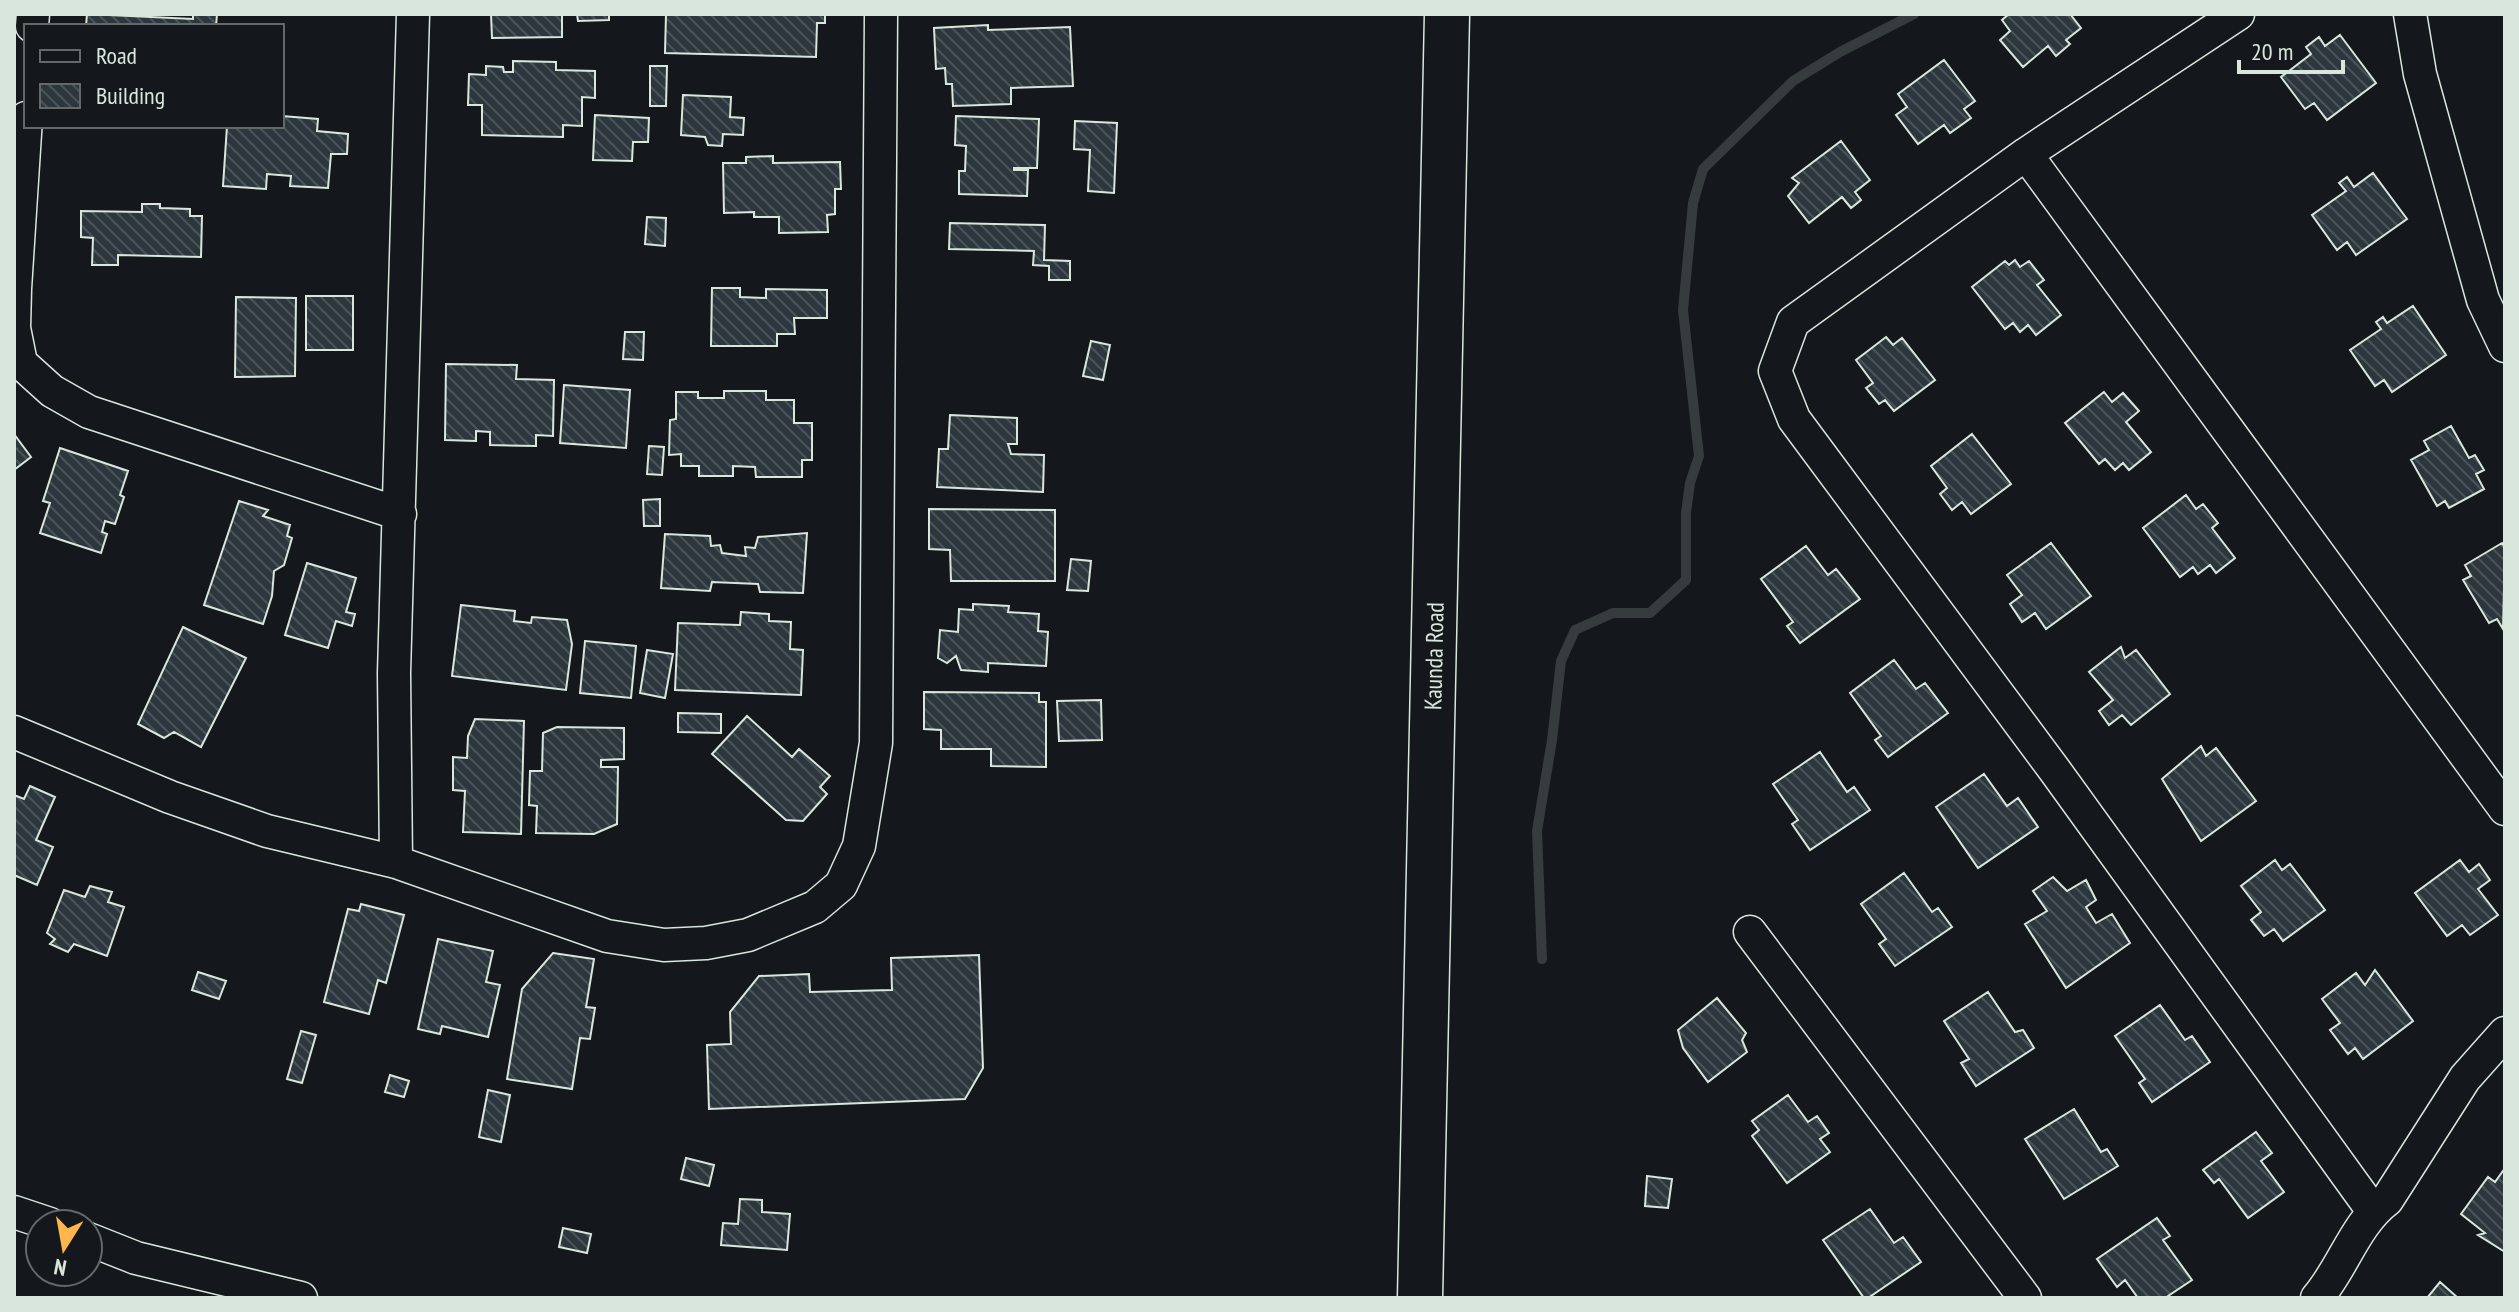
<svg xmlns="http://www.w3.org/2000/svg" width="2519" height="1312" viewBox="0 0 2519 1312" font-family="'PT Sans Narrow',sans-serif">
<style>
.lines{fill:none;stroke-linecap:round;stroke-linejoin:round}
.stream{stroke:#363b3e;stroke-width:10}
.building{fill:url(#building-back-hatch);stroke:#d8e6dc;stroke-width:2}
.street-casing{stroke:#d8e6dc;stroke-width:35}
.secondary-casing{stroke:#d8e6dc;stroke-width:47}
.street{stroke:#14181c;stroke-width:32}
.secondary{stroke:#14181c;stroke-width:44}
.labels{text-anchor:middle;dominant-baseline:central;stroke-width:6;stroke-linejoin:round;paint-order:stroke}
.street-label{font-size:24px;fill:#d8e6dc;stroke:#14181c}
</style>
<defs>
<pattern id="building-back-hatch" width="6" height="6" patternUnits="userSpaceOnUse" patternTransform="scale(2)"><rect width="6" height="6" fill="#2c363c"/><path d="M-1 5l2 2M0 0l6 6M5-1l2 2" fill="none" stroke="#4a5358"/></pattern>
</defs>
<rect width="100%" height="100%" fill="#14181c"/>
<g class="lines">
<path class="stream" d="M1542,959L1537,831L1552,740L1561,661L1575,630L1613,613H1650L1686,580V513L1690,483L1699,456L1683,310L1693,203L1703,169L1793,81L1840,52L1914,14"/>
</g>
<path class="building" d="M87,14L193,19V14H217L216,26H86Z
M491,14H562V37L492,38Z
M577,14H609V20L578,21Z
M666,14H825V23H817L816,57L665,53Z
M2009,14H2070L2081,28L2066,40L2070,44L2056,56L2048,46L2023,67L2000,40L2010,31L2002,20Z
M988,25V30L1070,27L1073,86L1011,88V104L953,106L952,84H946L945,68L936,69L934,28Z
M2340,35L2376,83L2327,120L2314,103L2305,109L2281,77L2311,54L2306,47L2319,37L2325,46Z
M1944,60L1975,101L1964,109L1971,118L1950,133L1944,125L1918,144L1896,115L1907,107L1898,94Z
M513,61L556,62V70L595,71V98L582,97V126L563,125V137L482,135V105H468L469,74L486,75V66L503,67L504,72H513Z
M650,66H667L666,106H650Z
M683,95L731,97L730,117L744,118L743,135L723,134L722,146L708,145L705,137L681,135Z
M595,115L649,118L648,142H633L632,161L593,160Z
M282,116L318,119L317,131L348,134L347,154H331L328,188L290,186L291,176L267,174L266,189L223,186L227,126L268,128V126H282Z
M956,116L1039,119L1037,168H1014V170H1028L1027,196L959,194V171H965L966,146L955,145Z
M1075,121L1117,123L1114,193L1088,191L1090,150L1074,149Z
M1841,141L1870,180L1855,192L1861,200L1851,208L1842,197L1809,223L1788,196L1799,183L1792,178Z
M773,156V163L840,162L841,189H835V214L827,215L828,232L779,233V217H754V212L724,213L723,163H746V157Z
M2373,173L2407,219L2356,255L2347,242L2337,250L2312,215L2346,191L2339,183L2347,177L2354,187Z
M142,204H160V208L190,209V216H202L201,257L118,255V265H92L93,238L81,237V211L142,212Z
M647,217L666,218L665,246L645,244Z
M950,223L1045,225L1044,260L1070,261V280H1049V266L1033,265L1034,251L949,249Z
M2015,260L2020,267L2029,261L2044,280L2037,285L2061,315L2036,335L2028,325L2020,332L2013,323L2005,329L1972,287L2005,261L2009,265Z
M712,288H740V297L766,298V289L827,290V318H794L795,334H777V346H711Z
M306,296H353V350H306Z
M236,297L296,298L295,376L235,377Z
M2413,306L2446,355L2392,392L2384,380L2375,386L2350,350L2381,329L2376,322L2383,317L2387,323Z
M625,332H644L643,360L623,359Z
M1886,337L1893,345L1902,338L1935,380L1894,411L1885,400L1879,404L1866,388L1873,383L1856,360Z
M1091,341L1110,345L1103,380L1083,376Z
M446,364L517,365L516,379L554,380L553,436L536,435V446L490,445V432L476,431V441L445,440Z
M564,385L630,390L626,448L560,443Z
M724,391H766V400H794V423H812V460H802V477H756L755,467L733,466V476H699V466H681V454L669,455L670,420L676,419V392H698V398H724Z
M2104,392L2112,402L2123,393L2139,411L2126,422L2151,452L2129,470L2123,463L2115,470L2105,459L2099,464L2065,423Z
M950,415L1017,418V444H1008L1011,454L1044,455L1043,492L937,487L939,449H948Z
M2451,426L2469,458L2475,455L2484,470L2476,474L2484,489L2449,508L2445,501L2437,506L2411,460L2429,450L2424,441Z
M14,434L31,457L14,470Z
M1972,434L2011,484L1971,514L1962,502L1952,510L1940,494L1947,488L1931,466Z
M649,446L664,447L662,475L647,474Z
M60,448L128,471L120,495L124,497L115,524L105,521L102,532L107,534L101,553L40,533L50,503L43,501Z
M2186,495L2196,509L2203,504L2218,523L2212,528L2235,558L2216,573L2210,565L2198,574L2193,567L2180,577L2143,528Z
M660,499V526H644L643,500Z
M239,501L268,510L263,516L290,525L287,536L292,538L284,565L274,571L272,596L263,624L204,605Z
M929,509L1055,510V581H951L950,550L929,549Z
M807,533L803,593L760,592L758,584L712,582L710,591L661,588L665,534L710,536L711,546L720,545L722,553L746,556L745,547L755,548L758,537Z
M2051,543L2091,596L2046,629L2035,613L2022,622L2010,604L2022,595L2007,575Z
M2502,543L2505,548L2503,629L2497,619L2489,623L2463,580L2471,576L2465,565Z
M1806,546L1828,575L1836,569L1860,599L1800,643L1787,626L1793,622L1761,579Z
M1071,559L1091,561L1088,591L1067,590Z
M307,563L356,578L346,612L355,614L352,626L336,621L328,648L285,635Z
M973,604L1009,606L1008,612L1039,614L1038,631L1048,632L1046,666L988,663V672L961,670L956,656L947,663L938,658L940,630L958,632L959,609L973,610Z
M461,605L515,611L514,621L531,623L532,617L567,620L572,644L566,690L452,676Z
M741,612L769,614V621L791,622L790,649L803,650L801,695L675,690L678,623L740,625Z
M183,627L246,658L201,747L174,732L164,738L138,724Z
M585,641L636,646L631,698L580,693Z
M2121,647L2125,658L2136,650L2170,694L2131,725L2122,715L2109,725L2099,711L2113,700L2089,672Z
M647,650L673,654L665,698L640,693Z
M1894,660L1916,689L1925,683L1948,713L1888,757L1875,740L1881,736L1850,693Z
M924,692L1039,693V702H1046V767L991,766V749H941V730L924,729Z
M1101,700L1102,740L1059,741L1057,701Z
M678,713L721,714V733L678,732Z
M747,716L792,757L799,749L830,776L820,787L827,794L803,821L786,820L712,754Z
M475,719L524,721L521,834L463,832L465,791L453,790V757L467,758L468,736Z
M557,727L624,728V759L601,760V767H618L617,824L594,834L536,833L537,806L529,805L530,771H542L543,733Z
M2201,746L2206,756L2216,748L2256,801L2201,841L2162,779Z
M1820,752L1847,792L1854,787L1870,810L1810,850L1792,824L1798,820L1773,784Z
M1984,774L2007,806L2018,798L2038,827L1978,868L1936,807Z
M30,786L55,797L36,840L53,847L37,885L14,875V795L24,799Z
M2275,860L2282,870L2290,864L2325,910L2283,941L2274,929L2264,936L2251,920L2261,912L2241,886Z
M2460,860L2469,872L2479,864L2490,880L2478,889L2498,915L2470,935L2462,925L2447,936L2415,893Z
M1904,873L1932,912L1938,908L1952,927L1895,966L1879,944L1886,939L1861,904Z
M2053,877L2067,891L2086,880L2096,900L2086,907L2096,923L2112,914L2130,943L2066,988L2025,924L2047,911L2033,891Z
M90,886L112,892L108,902L124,907L107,956L74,944L68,952L50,944L55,939L47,933L64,890L85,897Z
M361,904L404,915L386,983L378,980L369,1014L324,1002L348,909L359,911Z
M438,939L493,951L486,982L500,985L488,1037L442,1026L440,1034L418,1029Z
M553,953L594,959L586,1007L595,1008L590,1039L580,1038L572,1089L507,1079L522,989Z
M979,955L983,1068L965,1099L709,1109L707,1045L731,1044L730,1012L759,976L809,974L810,992L892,990L891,958Z
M2375,970L2413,1021L2363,1059L2355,1048L2348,1054L2330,1030L2340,1023L2322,999L2356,973L2365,985Z
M198,972L226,981L219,999L192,990Z
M1988,992L2015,1032L2023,1030L2034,1048L1976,1086L1961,1063L1969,1059L1944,1021Z
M1717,998L1746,1033L1742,1040L1747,1052L1708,1082L1683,1048L1678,1030Z
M2160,1005L2185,1040L2192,1036L2210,1062L2152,1102L2139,1083L2145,1079L2115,1036Z
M301,1031L316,1035L302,1083L287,1079Z
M390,1075L409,1081L404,1097L385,1092Z
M488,1090L510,1095L501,1142L479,1137Z
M1788,1095L1808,1122L1817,1116L1829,1133L1820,1139L1830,1152L1787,1183L1752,1136L1759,1130L1752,1121Z
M2074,1109L2101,1152L2107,1149L2118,1166L2064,1199L2025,1139Z
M2256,1132L2272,1153L2261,1161L2284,1192L2248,1218L2219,1179L2214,1183L2203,1170Z
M686,1158L714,1165L709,1186L681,1179Z
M2505,1168V1252L2478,1235L2485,1233L2461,1214L2488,1177L2495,1182Z
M1647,1176L1672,1179L1668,1208L1645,1206Z
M740,1199L762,1200V1212L790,1214L787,1250L721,1245L723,1223L738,1224Z
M1870,1209L1894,1243L1903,1237L1921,1262L1868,1298H1864L1823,1240Z
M2157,1218L2170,1236L2163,1240L2192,1280L2165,1298H2138L2125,1280L2117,1287L2097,1259Z
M563,1228L591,1234L587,1253L559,1247Z
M2440,1282L2458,1298H2427Z"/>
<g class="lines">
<g class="street-casing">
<path id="street" d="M2238,14L2026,154L1793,322L1775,371L1794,419L2056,772L2373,1211
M2410,14L2420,74L2483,300L2505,346
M32,26L33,14
M26,118L15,289L14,328L21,363L52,391L89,412L400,514
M2026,154L2505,809
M14,732L170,797L267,831L396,862L607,936L664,945L706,943L748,935L815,907L841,885L859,846L876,743L881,14
M396,862L394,673L413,14
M1750,932L2025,1298
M14,1212L50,1224
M88,1239L136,1258L301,1298
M2317,1298C2343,1268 2355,1224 2387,1200L2465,1078L2505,1033"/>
</g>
<g class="secondary-casing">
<g id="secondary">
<path id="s1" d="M1420,1298L1447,14"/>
</g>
</g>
<use href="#street" class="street"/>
<use href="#secondary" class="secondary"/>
</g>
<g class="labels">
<g class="street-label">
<text stroke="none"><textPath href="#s1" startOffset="642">Kaunda Road</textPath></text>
</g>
</g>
<rect width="2519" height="1312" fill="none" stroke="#d8e6dc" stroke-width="32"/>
<rect x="24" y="24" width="260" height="104" fill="#14181c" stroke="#626a69" stroke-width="2"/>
<rect x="40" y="50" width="40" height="12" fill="#14181c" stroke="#626a69" stroke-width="2"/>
<text x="96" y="64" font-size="24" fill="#d8e6dc">Road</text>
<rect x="40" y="84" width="40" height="24" fill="url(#building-back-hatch)" stroke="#626a69" stroke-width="2"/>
<text x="96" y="104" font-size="24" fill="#d8e6dc">Building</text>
<g transform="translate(64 1248) rotate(191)"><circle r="38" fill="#14181c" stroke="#626a69" stroke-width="2"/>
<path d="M0-6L14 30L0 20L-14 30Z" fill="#ffb74d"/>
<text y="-12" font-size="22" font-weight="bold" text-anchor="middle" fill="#d8e6dc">N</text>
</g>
<path d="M2239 60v12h104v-12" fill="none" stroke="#d8e6dc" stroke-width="4"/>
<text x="2251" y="60" font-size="24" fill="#d8e6dc" stroke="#14181c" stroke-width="6" paint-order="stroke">20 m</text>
</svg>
